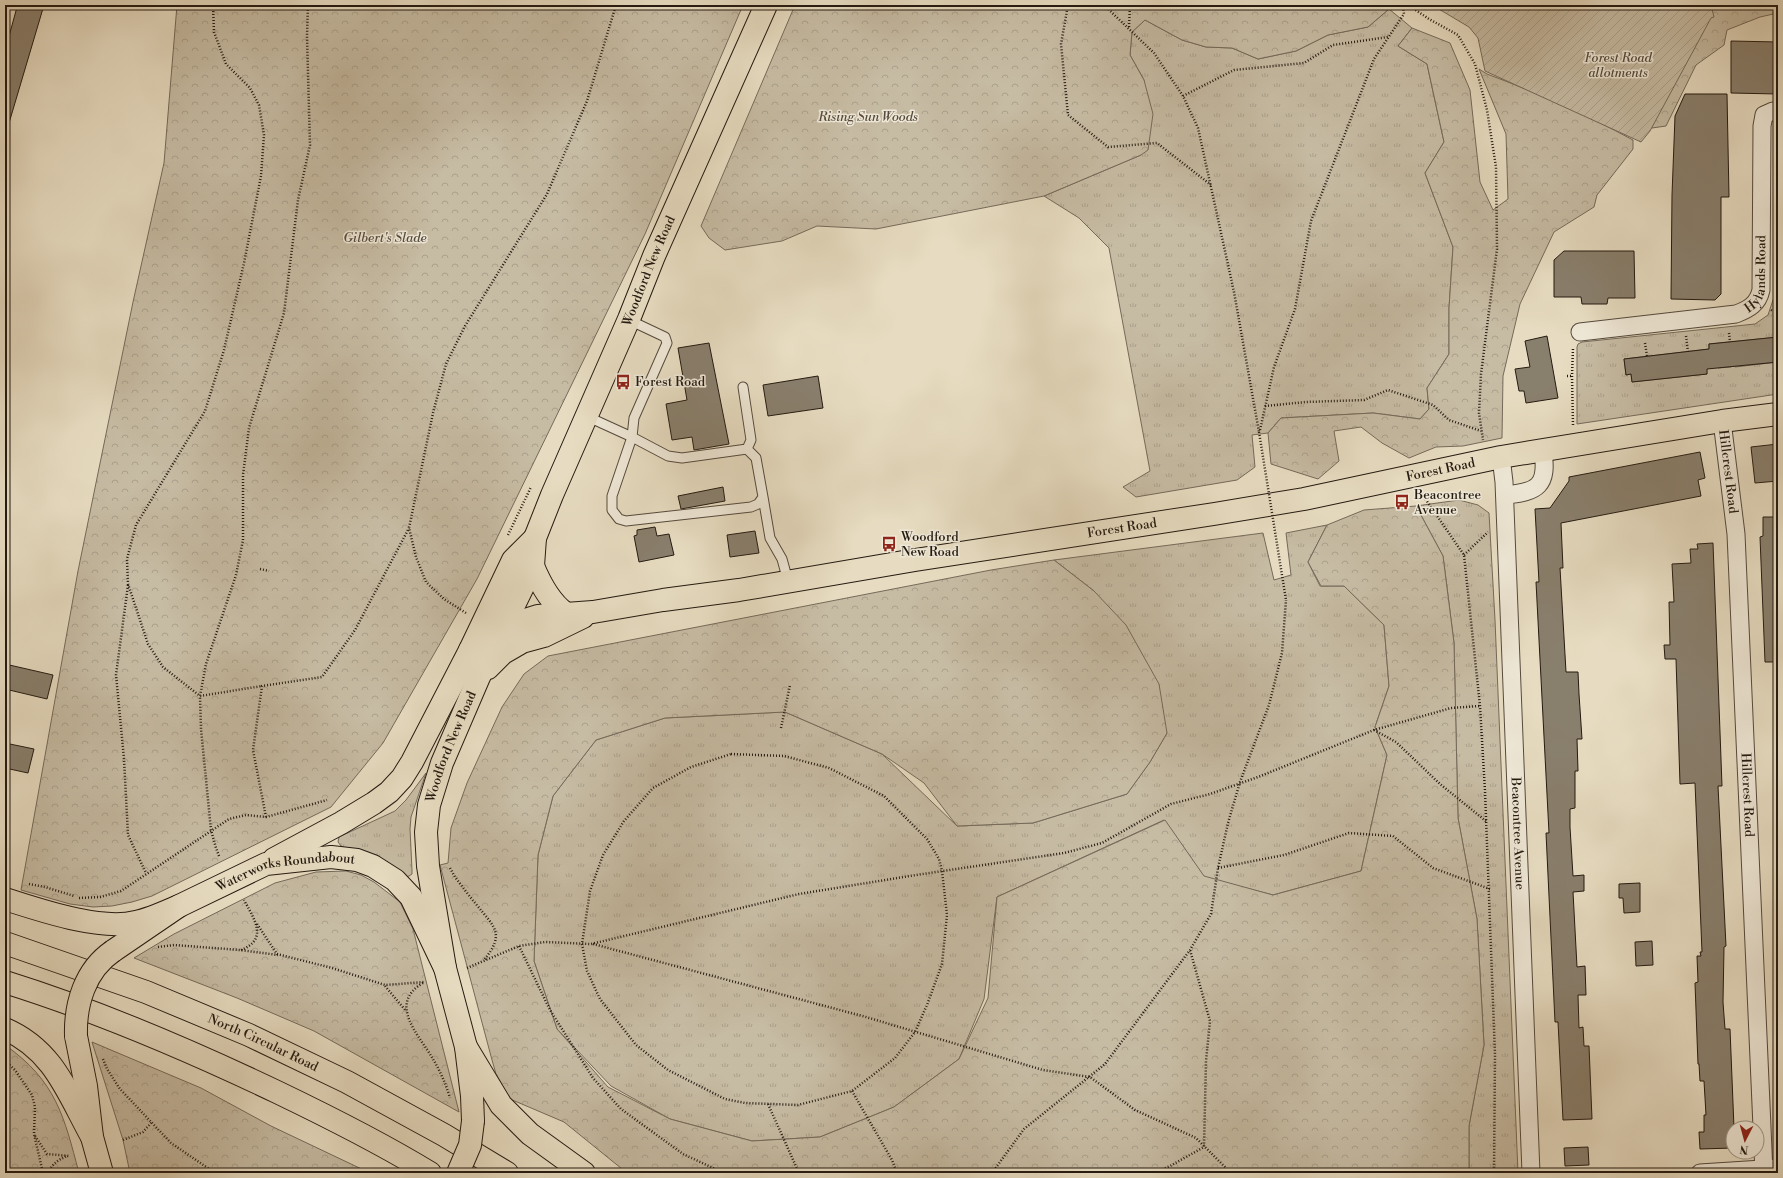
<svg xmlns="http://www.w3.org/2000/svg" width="1783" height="1178" viewBox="0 0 1783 1178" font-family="'Libre Bodoni',serif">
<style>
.grass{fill:url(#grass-tufts);stroke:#756a5a}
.forest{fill:url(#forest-crowns);stroke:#756a5a}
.garden{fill:url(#garden-furrows);stroke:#756a5a}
.building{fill:#897f6d;stroke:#241a11}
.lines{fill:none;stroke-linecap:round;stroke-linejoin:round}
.lane-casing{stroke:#554a3d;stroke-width:11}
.street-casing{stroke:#554a3d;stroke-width:19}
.primary-casing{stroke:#241a11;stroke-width:24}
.highway-casing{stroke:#241a11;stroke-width:24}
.path{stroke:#241a11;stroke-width:2.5;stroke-dasharray:1 2;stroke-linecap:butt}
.lane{stroke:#efe8d7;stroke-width:9}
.street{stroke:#efe8d7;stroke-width:17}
.primary{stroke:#e7dcc1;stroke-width:22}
.highway{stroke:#e7dcc1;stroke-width:22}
.primary-bridge-casing{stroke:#241a11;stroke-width:24;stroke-linecap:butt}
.path-bridge{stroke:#241a11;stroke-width:2.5;stroke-dasharray:1 2;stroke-linecap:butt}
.primary-bridge{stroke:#e7dcc1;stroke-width:22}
.labels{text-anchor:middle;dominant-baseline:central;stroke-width:3;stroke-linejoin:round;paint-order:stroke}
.park-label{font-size:13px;font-style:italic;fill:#554a3d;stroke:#efe8d7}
.street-label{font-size:13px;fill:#241a11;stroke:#efe8d7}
.poi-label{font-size:13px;fill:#241a11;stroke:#efe8d7;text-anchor:start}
</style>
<defs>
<pattern id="grass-tufts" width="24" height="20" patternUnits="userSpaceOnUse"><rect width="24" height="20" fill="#c6bba3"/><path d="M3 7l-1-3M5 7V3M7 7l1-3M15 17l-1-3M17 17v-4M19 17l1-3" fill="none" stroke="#aaa08b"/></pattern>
<pattern id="forest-crowns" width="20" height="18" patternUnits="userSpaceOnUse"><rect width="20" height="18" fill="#c6bba3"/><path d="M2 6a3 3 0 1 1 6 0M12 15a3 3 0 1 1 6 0" fill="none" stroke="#aaa08b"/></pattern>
<pattern id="garden-furrows" width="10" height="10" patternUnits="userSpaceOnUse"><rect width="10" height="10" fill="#c6bba3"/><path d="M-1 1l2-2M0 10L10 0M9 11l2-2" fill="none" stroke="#aaa08b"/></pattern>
</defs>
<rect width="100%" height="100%" fill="#e7dcc1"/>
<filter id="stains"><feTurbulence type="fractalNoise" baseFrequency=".005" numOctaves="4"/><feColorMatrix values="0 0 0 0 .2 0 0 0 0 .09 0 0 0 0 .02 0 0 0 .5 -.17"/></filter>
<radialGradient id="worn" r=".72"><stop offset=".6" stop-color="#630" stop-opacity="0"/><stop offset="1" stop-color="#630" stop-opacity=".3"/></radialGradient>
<path class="grass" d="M1389,9L1412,28L1398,46L1427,64L1444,142L1425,173L1453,247L1449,308V354L1427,388L1429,409L1420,419L1373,413L1281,418L1268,433L1252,435L1255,467L1237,480L1136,497L1123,487L1150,471L1109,248L1079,218L1044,196L1141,155L1144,80L1130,55L1132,32L1145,20L1182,40L1206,47L1232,48L1258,59L1296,51L1328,35L1368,27Z
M1778,127V337L1709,344V349L1624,359L1626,375L1631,374L1632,382L1707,374L1706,366L1717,360L1718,368L1731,367L1730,359L1734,358L1735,367L1778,362V394L1577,424V347L1578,344L1582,342L1755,324L1768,315L1774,297L1775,133Z
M1459,500L1478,505L1489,513L1495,620L1518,1173H1469V1126L1484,1045L1477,919L1458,818L1454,643L1443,556L1416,506Z
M1327,525L1308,562L1320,586H1344L1384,625L1389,686L1375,727L1387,755L1361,871L1273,895L1204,877L1164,820L997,897L984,999L959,1059L894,1107L820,1137L752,1141L670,1119L611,1086L557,1029L534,961L538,855L553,796L596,740L665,718L785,712L882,754L957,826L1033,823L1127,794L1150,762L1167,733L1094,591L1054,560L1263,533L1274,580L1291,575L1286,533Z
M426,773L411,817L410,829L412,870V874L409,876L406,877L341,846L338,842L339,837L395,811L406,800Z"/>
<path class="forest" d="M177,5H743L645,234L477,579L383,743L331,807L152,896L132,902L112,906L93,907L70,904L21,890L78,571L133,302L164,163Z
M795,5H1391L1389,9L1368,27L1328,35L1296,51L1258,59L1232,48L1206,47L1182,40L1145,20L1132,32L1130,55L1144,80L1153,114L1148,150L1141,155L1044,196L876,229L817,226L782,241L725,250L709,238L701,226Z
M1708,5H1778V13L1760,17L1727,30L1724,45L1696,65L1666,126L1652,128L1647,114Z
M1412,28L1450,43L1470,90L1480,182L1493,210L1508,199L1506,134L1479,69L1487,74C1538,93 1585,114 1633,140V149L1597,195L1594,207L1554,232L1520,304L1503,376L1502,438L1463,446L1436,447L1409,458L1382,443L1361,427L1334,431L1339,461L1318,479L1271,464L1268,433L1281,418L1373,413L1420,419L1429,409L1427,388L1449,354V308L1453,247L1425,173L1444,142L1427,64L1398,46Z
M1416,506L1443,556L1454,643L1458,818L1477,919L1484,1045L1469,1126V1173H627L564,1122L510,1099L496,1074L492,1060L440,865L448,863L451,828L467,783L502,707L524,674L548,656L991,570L1054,560L1094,591L1126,625L1159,684L1167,733L1150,762L1127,794L1033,823L957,826L924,783L882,754L785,712L665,718L596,740L553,796L538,855L534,961L557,1029L608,1087L670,1119L752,1141L820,1137L894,1107L959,1059L988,998L997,897L1165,820L1204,876L1273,895L1361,871L1387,755L1375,727L1389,686L1384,625L1344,586H1321L1308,562L1327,525L1364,510Z
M346,871L361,875L374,882L400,902L413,929L459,1112L314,1031L237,998L134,958L174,934L275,883L316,872Z
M92,1042L201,1088L271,1126L370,1173H130L123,1140Z
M5,1045C56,1081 64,1116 79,1173H5Z"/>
<path class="garden" d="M1432,5H1714L1712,9L1714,17L1711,18L1650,131L1641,142L1485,71L1478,38L1469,27Z"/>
<path class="building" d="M25,5H44L9,123L5,122V51L17,7L24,9Z
M1731,41L1778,42V94L1731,93Z
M1685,94H1727L1729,197H1721V294L1715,300L1671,299L1672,195L1675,116Z
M1564,251H1634L1635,298H1608L1607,304H1582L1581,297H1554V260Z
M1547,336L1558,398L1526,403L1524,391H1519L1515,369L1530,367L1525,341Z
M1778,337V362L1707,369V374L1632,382L1631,374L1626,375L1624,359L1709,349V344Z
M709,343L729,444L694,450L692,437L672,440L666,404L687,400L678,348Z
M818,376L823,408L768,416L763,385Z
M1778,444V481L1755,483L1751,447Z
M1700,452L1705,478L1698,480L1701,496L1561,523L1563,568H1560L1566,672H1578L1579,694L1582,739H1577L1578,771H1575V808L1570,809V827L1573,876L1584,875V891L1573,892L1577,967L1585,966L1586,995H1578L1579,1028L1583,1027L1584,1046H1589L1592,1119L1563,1120L1558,1022H1555L1546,833H1549L1536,582H1539L1535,509L1550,508L1569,481V477Z
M723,487L725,501L681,509L678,496Z
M1763,517H1778V662H1765L1760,537L1763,536Z
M655,527L657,536L669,534L674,555L639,562L634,536L637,535V530Z
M755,531L759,553L730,557L727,535Z
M1713,543L1722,786H1718L1726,946L1724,947L1723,1002L1725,1029H1730L1734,1128L1733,1148L1700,1149L1699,1132H1704V1115H1706L1704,1081H1700L1699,1064H1698L1695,983L1698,982L1697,956H1701L1700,952H1702L1695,783L1680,784L1676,659H1665L1664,645H1670L1669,602H1674L1672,564L1691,563L1690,549H1698L1697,544Z
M5,664L53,675L47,699L5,689Z
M5,743L34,749L28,773L5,768Z
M1640,883V912L1624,913L1623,898H1619V884Z
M1652,941L1653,965L1636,966L1635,942Z
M1588,1147L1589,1165L1565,1166L1564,1148Z"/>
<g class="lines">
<g class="lane-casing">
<path id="lane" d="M743,387L751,440L747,449
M586,416L632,437L634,418L667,343L665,337L629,320
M632,437L668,456L682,458L747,449L756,458L763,497L758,504L751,507L626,521L619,519L612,510V496Z
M763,497L770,538L782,559L788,581"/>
</g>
<g class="street-casing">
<g id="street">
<path id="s1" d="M1580,332L1736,314C1749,309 1758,304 1761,290L1762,126L1764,115L1773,111H1778"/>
<path id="s2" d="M1722,421L1736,534L1764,1173"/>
<path id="s3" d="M1501,457L1504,482L1531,1173"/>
<path d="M1505,495C1538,492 1548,486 1543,451"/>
<path d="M1700,1173L1778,1168"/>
</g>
</g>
<g class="primary-casing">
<g id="primary">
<path d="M533,566C540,583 550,602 565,613"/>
<path id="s4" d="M470,650L519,622L538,616L593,612L663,600L739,590L915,560L1214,514L1304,499L1501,457L1722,421L1778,414"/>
<path d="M488,668L503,653L522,642L544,636L583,617"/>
<path d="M274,859L341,823L374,803L389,792L402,778L412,762L470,650L513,560L535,538"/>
<path id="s5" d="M113,951L179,906L266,864L331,857L357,860L373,866L395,880L411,897L445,968L466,1047L472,1096L473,1121"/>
<path id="s6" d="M445,968L428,866L426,832L429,805L442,763L479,677L533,566L535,538L552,495L629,319L654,256L766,5"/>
<path d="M76,1036L86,1086L92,1137L102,1173"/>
</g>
</g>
<g class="highway-casing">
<g id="highway">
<path d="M5,899C40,910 100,931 136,922C150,919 165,912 179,906"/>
<path id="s7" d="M5,943L146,992L249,1035L347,1082L444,1135L507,1173"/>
<path d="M5,982C98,1011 189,1050 277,1092C329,1117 381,1143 430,1173"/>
<path d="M5,1029C54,1050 68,1094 92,1137"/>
<path d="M466,1047L501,1105L530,1134L584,1173"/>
</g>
</g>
<path class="path" d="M213,5L214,32L226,64L250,88L259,105L264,135L261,176L244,263L224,350L205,411L136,525L127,559L128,584L148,644L163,667L200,696L262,686
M1068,5L1061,44L1068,115L1108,147L1157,143L1211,185
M1104,5L1154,53L1183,96L1198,128L1234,292L1259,432
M1408,5L1429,19L1458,35L1475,64L1487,110L1496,167L1497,249L1481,374L1479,413L1483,440
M1129,27L1130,5
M1183,96L1234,70L1304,63L1333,45L1388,37
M1771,310L1778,314
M1729,333L1730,342
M1686,336L1688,352
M1645,343L1647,356
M1567,376H1572
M1265,406L1306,402L1364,400L1388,390L1433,405L1449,420L1481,431
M1573,425L1572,376L1573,348
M1260,430L1274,367L1295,309L1311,221L1374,59L1404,14L1403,5
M1422,494L1464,555L1480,706L1485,791L1495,1055L1494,1173
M508,535L531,487
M1464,555L1488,532
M260,569L269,571
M128,585L116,675L124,759L128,835L146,873
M466,613L444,599L426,582L416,557L409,528L433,413L446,364L465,326L547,194L587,101L616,5
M781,728L790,685
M1374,730L1396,742L1440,784L1487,822
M731,754L784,756L829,768L884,796L927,839L939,859L942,871L947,915L942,964L927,1005L915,1032L895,1058L852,1091L798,1105L745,1103L725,1099L668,1070L636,1045L600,999L587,971L582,944L590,891L603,855L624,821L653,788L691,767Z
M266,817L253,750L262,686L322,677L355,630L409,528
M219,856L216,848L211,830L201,729L200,696L206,664L236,575L243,540V475L249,428L284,313L298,200L310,145L307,36L308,5
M450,868L455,877C462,886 469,896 476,904C494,927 506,933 484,960
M1218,868L1284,855L1349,833L1393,836L1433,868L1490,889
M29,884L45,887L74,896
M79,898L100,897L121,891L229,819L246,815L266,817L327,800
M257,924L277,954L332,968L385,985L425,982
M593,944L866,1017L1043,1070L1090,1077L1135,1110L1196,1138L1231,1173
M519,946L550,1010L593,1078L621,1109L683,1154L724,1173
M158,947L174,945L240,950L278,955
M241,950C269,939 254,919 244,900
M467,968L519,946L545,942L591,944L799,894L916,875L1064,853L1102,843L1171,804L1210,794L1258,777L1374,730L1451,708L1480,706
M423,983C387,1004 419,1035 433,1059C440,1071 446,1084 450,1098
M385,986L406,1011
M103,1059L107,1069L120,1089L171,1143L215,1173
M5,1061L15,1070L32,1095L35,1107L34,1134L43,1173
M852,1091L892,1160L897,1173
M768,1104L799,1173
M35,1136L47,1154L69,1156
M123,1140L143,1132L152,1122
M48,1173C52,1164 58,1160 67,1156
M992,1173L1024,1129L1105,1064L1190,950L1211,914L1218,868L1228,823L1240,782L1269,705L1282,653L1286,600
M1154,1173L1170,1166L1204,1147L1206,1061L1210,1021L1190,950
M1489,1173L1493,1170"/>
<use href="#lane" class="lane"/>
<use href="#street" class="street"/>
<use href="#primary" class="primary"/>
<use href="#highway" class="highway"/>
<g class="primary-bridge-casing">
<path id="primary-bridge" d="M76,1036C75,1004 85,970 113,951
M458,1173L470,1145L473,1121"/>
</g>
<path class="path-bridge" d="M1259,432L1286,600"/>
<use href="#primary-bridge" class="primary-bridge"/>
</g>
<defs>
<g id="bus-bare" transform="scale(1.2)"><path d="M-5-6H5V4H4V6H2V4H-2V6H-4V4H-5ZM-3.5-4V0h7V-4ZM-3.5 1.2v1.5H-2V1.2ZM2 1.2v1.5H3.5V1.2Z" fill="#8f2418" stroke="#efe8d7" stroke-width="2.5" paint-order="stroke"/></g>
</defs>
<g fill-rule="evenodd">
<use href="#bus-bare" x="623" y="382"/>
<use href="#bus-bare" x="1402" y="502"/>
<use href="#bus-bare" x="889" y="544"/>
</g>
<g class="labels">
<g class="park-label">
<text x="1618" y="58">Forest Road<tspan x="1618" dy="15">allotments</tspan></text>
<text x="868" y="117">Rising Sun Woods</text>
<text x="385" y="238">Gilbert's Slade</text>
</g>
<g class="street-label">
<text stroke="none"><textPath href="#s6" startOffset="744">Woodford New Road</textPath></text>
<text stroke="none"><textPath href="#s1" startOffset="208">Hylands Road</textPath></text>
<text stroke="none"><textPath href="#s4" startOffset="991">Forest Road</textPath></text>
<text stroke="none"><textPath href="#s2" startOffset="51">Hillcrest Road</textPath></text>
<text stroke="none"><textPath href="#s4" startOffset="667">Forest Road</textPath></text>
<text stroke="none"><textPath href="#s6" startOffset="227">Woodford New Road</textPath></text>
<text stroke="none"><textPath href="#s2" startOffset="375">Hillcrest Road</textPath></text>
<text stroke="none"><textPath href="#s3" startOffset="377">Beacontree Avenue</textPath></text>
<text stroke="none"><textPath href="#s5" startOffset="194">Waterworks Roundabout</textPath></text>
<text stroke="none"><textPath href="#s7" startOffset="277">North Circular Road</textPath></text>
</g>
<g class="poi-label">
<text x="635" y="382">Forest Road</text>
<text x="1414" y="495">Beacontree<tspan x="1414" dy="15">Avenue</tspan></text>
<text x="901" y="537">Woodford<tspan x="901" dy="15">New Road</tspan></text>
</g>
</g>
<rect width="1783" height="1178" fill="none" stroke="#e7dcc1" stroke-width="20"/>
<rect x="6" y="6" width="1771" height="1166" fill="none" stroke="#241a11" stroke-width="2"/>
<rect x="10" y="10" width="1763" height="1158" fill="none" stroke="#241a11"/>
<g transform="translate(1745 1140) rotate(186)"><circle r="19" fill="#efe8d7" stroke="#9e9688"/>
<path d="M0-3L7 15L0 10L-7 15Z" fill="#8f2418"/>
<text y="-6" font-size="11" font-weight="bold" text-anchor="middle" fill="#241a11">N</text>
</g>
<rect width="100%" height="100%" filter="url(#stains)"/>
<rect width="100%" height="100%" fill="url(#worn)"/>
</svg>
